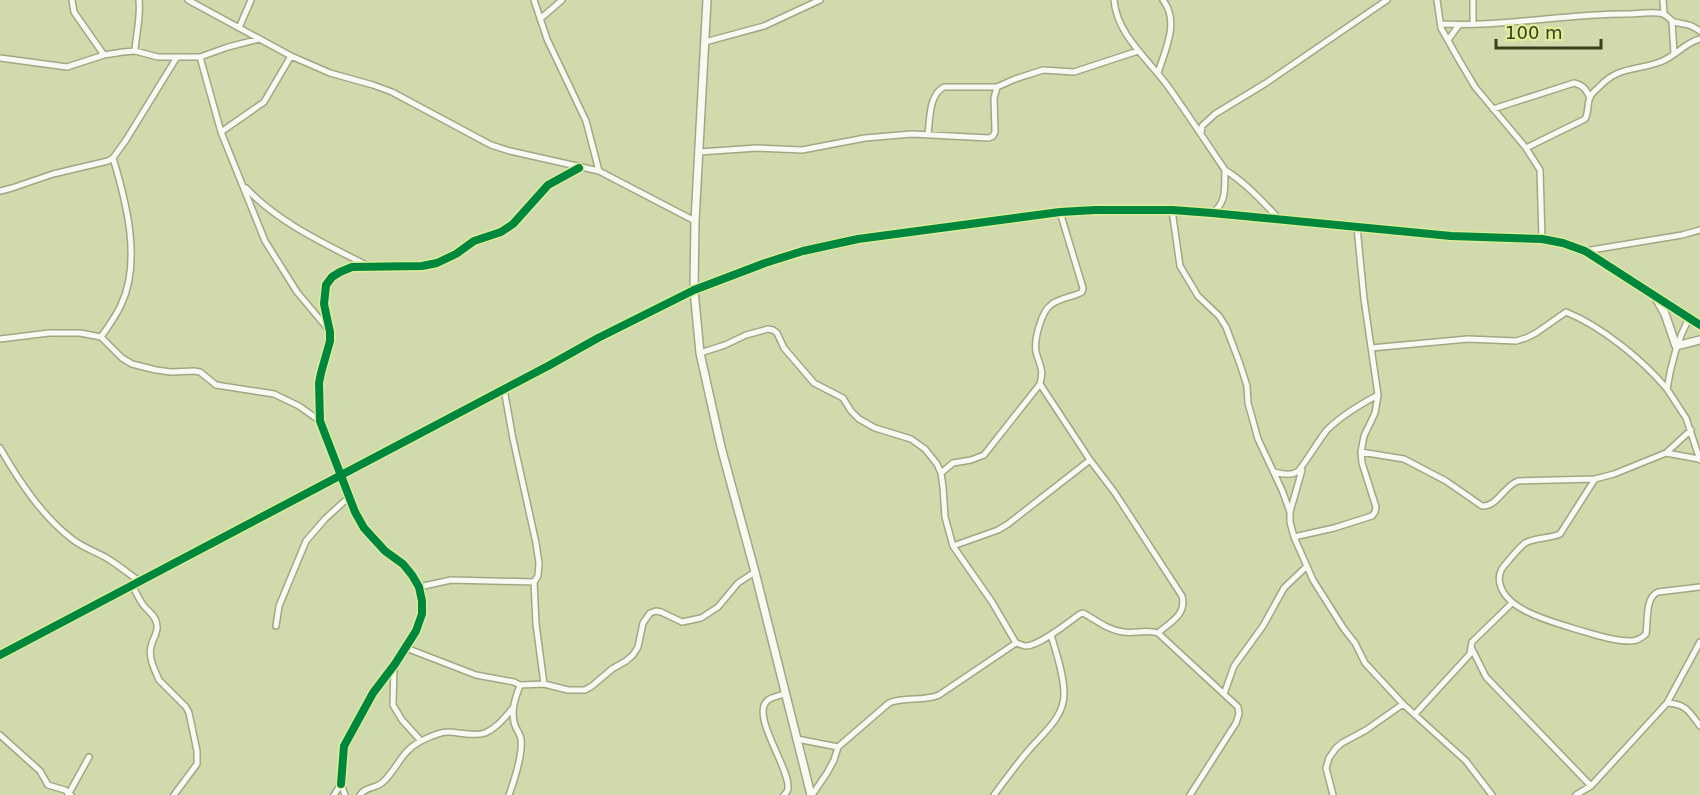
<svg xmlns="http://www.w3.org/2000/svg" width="1700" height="795" viewBox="0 0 1700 795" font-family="'DejaVu Sans',sans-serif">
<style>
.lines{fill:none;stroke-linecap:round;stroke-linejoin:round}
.minor-casing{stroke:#a1a783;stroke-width:8}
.tertiary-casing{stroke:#a1a783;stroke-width:10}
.minor{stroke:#f8f9f3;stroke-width:5}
.tertiary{stroke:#f8f9f3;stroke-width:7}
.cycleway-casing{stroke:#dded99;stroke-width:11}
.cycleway{stroke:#00873e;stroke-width:8}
</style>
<rect width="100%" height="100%" fill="#d1daac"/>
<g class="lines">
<g class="minor-casing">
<path id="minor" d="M72,0L74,12L104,55
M188,0L291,56L330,73L373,85L392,92L491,145L510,151L599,171L695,221
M534,0L547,39L586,121L599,171
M1114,0C1117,35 1148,59 1167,85C1187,113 1206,142 1225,170C1246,183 1263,202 1280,220
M1437,0L1441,28L1459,60L1475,87L1526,148L1540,170L1542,239
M1473,0V24
M1663,0L1664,14
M540,19L562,0
M1672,21L1674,54
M1441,24C1503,27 1564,14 1626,14C1636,14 1654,11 1663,14C1667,15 1670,20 1674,22C1685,25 1689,23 1700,31
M239,28L251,0
M1448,40L1459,25
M705,42L764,26L820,0
M135,51C136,34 141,17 139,0
M200,57L221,132L265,241L297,292L328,329
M0,58L67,67L104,55L123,52L135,51L158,57H200L228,47L259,39
M1158,73C1165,50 1180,22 1163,0
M1493,109L1574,83C1583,85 1586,89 1590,98
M221,132L264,102L291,56
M928,134C930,119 929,94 944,87H997
M1201,134L1202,126L1215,114L1266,83L1387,0
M1526,148L1585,119C1589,112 1587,104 1590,97C1592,93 1597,89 1600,86C1619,66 1636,71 1660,62C1675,57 1684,43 1700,39
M699,152L757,148L802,150L865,138L912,134L989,138L993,136L995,132L994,98L997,87L1015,79L1043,70L1074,72L1138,51
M246,188C279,223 324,243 366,265
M0,191L12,188L53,174L108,161L113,158L126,140L177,57
M1172,210L1180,266L1198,296L1219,316L1226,327L1240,364L1247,386L1248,403L1258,439L1282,490L1290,512V522L1294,537L1313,580L1344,629L1355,643L1365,663L1403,704L1466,761L1492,795
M1212,213C1228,202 1224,186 1225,170
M1357,227L1364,299L1378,395L1375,413L1364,436L1361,452L1404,459L1446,481L1482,506C1497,507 1504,486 1518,481L1595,479L1614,474L1666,453L1691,430
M1585,251L1682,235L1700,230
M1689,318C1677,341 1671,363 1667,389L1686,418L1700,460
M101,337C108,327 116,316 121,305C142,261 126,201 113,158
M0,339L49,333H80L101,337L122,358L132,364L156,370L171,372L194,371L200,372L216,385L274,394L299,406L320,421
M1371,348L1468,339L1516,341L1526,338L1536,333L1566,312C1601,326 1643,360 1667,389
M700,353L725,345L746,335L768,329L773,330L777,333L784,348L814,383L843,398L851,411L859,419L875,428L911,439L925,449L937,464L941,473L943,487L945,517L953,546L992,602L1016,643
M504,389L513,439L536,543L539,563L538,576L534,582L536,624L544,684
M0,448C19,481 42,516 72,539C82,547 94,551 105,557C117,564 128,573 139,581
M1666,453L1699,459
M1090,460L1115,493L1182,596C1187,615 1170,622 1158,633
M1274,472C1281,474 1290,476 1297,472C1301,470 1320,438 1327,430C1342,415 1359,405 1378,395
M941,473L953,463L971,460L984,455L1040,384C1044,368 1040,367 1036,352C1034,340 1041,311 1052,304C1059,299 1070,297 1078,294L1082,292L1083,288L1060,212
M1595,479L1560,534C1549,539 1535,537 1525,543C1519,548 1514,554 1509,560C1507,563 1502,567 1501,571C1499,575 1499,580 1500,584C1506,610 1550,621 1572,628C1590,633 1611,641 1630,641C1637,641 1642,638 1646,634C1648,621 1645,597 1658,592L1700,587
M1290,512L1302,470
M1294,537L1334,528L1372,516L1375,512L1376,507L1362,463L1361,452
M953,546L998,530L1008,524L1090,460L1040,384
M132,585C136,592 139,600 144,606C149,612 156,616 157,625C158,632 154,637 152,643C147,656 154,668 159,680L186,707L189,713L197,751V764L174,795
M419,587L451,580L534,582
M276,626L279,606L306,541L325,519L349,497
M1471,647L1486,677L1591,786
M406,648L476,675L514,682L520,685L544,684L568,690H585L592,686L612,669L626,661L633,655L638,647L643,623L650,613L656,611L661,612L682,622L701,618L718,607L738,583L755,572
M394,666L393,705L402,720L421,741
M1224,694L1234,666L1263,626L1284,588L1307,566
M1667,703C1686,704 1689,711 1700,726
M1415,714L1470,654L1472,642L1512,603
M0,735L40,771L48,785L65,790L71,795
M797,739L838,747
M341,784L344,746L373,693L395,664L416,631L422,614V601L419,587L412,575L403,564L385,551L364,528L355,512L320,421L319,383L321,373L330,341V332L324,304L326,285L332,277L340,272L352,267L422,266L437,263L456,254L474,241L501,232L513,224L548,185L579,168
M68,795L89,757
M334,795L341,784L345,795
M360,795C366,786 376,789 383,782C398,768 401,751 421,741C429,737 439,732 448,732C459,732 474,737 485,733C497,728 504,718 513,708
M509,795C514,781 523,754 521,739C520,733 515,728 514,722C511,708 516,697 520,685
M784,795C787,792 788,791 788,787C789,767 751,716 767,701C771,697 779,696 784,694
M812,795L827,773L834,760L838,747L889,703C905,696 922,702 939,695L1016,643C1020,644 1023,646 1026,646C1039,646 1069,622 1080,614L1083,613C1098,621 1106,629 1123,632C1135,634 1146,629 1158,633L1238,707L1239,714L1236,723L1190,795
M994,795C1005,780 1016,765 1028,751C1042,734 1064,718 1064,694C1064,675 1056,652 1051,635
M1333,795L1326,768L1329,758L1336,748L1342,743L1366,730L1403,704
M1576,795L1591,786L1667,703L1700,642"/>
</g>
<g class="tertiary-casing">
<path id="tertiary" d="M707,0L695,221L694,290L700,353L721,447L755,572L811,795
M1656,298L1665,314L1676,346L1700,340
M0,655L548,366L598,338L694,290L765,263L803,251L858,239L1060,212L1095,210H1172L1212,213L1451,236L1542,239L1563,243L1585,251L1700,325"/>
</g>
<use href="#minor" class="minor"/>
<use href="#tertiary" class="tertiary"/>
<g class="cycleway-casing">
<path id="cycleway" d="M0,655L548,366L598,338L694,290L765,263L803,251L858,239L1060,212L1095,210H1172L1212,213L1451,236L1542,239L1563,243L1585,251L1700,325
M341,784L344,746L373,693L395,664L416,631L422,614V601L419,587L412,575L403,564L385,551L364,528L355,512L320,421L319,383L321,373L330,341V332L324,304L326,285L332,277L340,272L352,267L422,266L437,263L456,254L474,241L501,232L513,224L548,185L579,168"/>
</g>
<use href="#cycleway" class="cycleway"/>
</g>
<path d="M1496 39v9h105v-9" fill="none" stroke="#383e1b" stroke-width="3"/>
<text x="1505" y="39" font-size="18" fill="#383e1b" stroke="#dded99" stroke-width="4.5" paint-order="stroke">100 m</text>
</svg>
